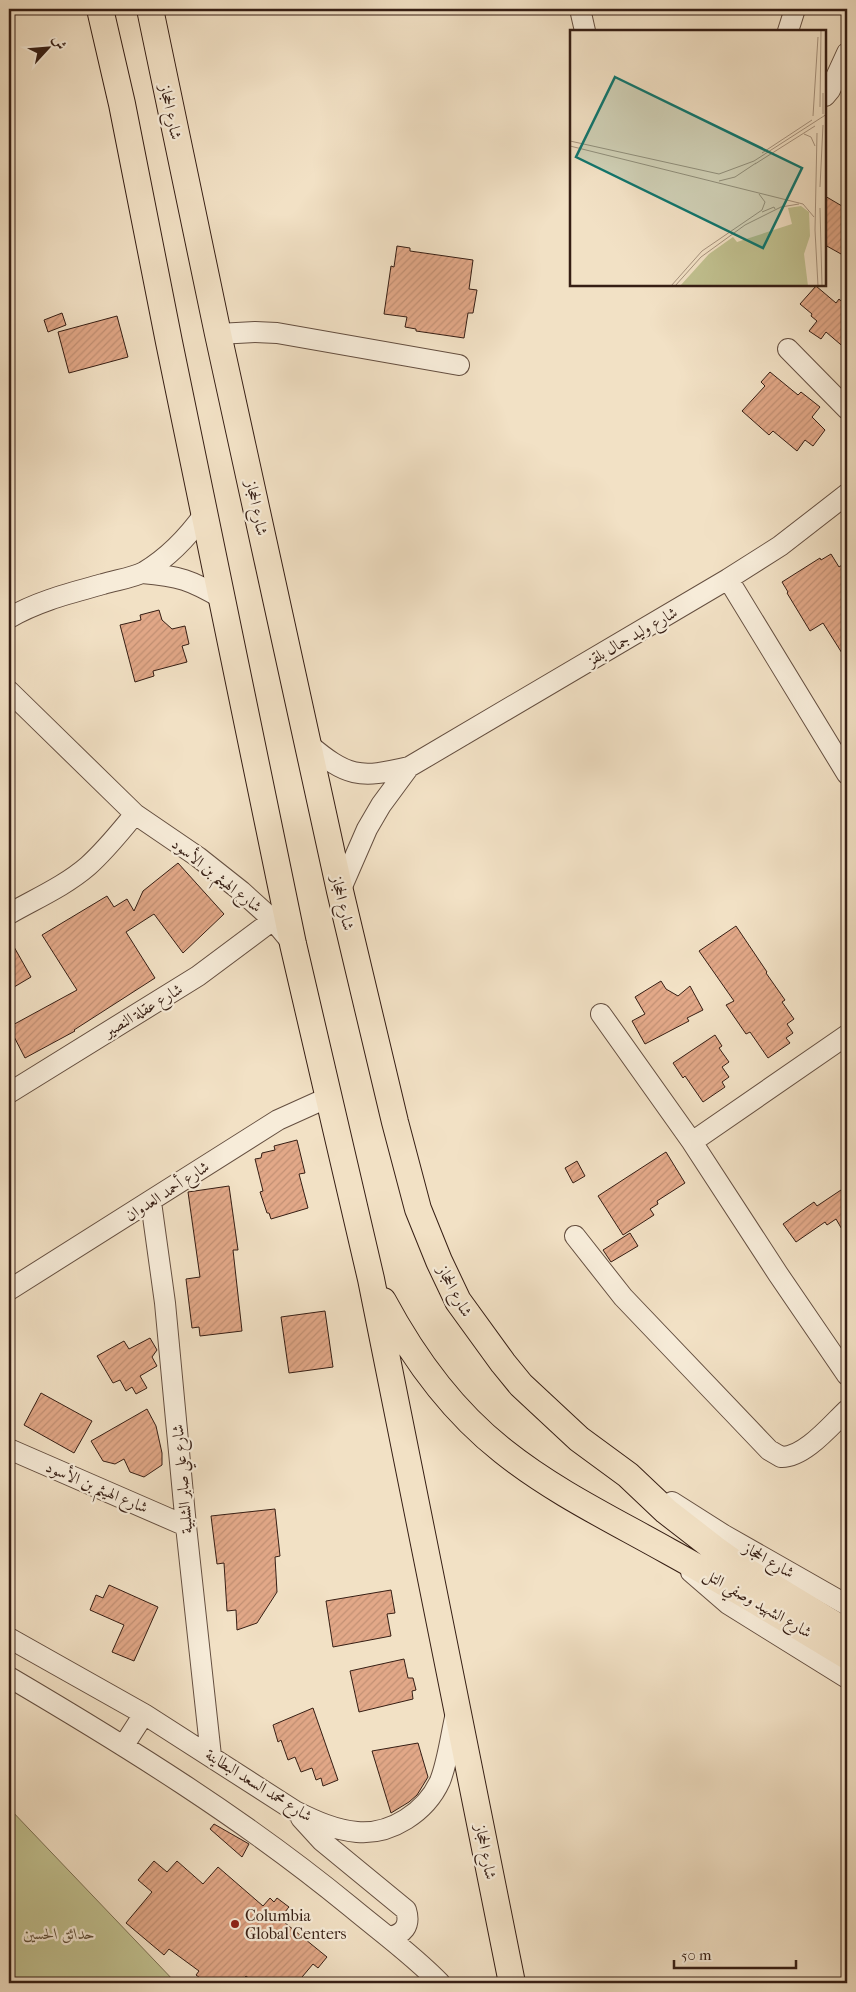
<svg xmlns="http://www.w3.org/2000/svg" width="856" height="1992" viewBox="0 0 856 1992" font-family="'IM FELL French Canon',Amiri,serif">
<style>
.green{fill:#c1c190;stroke:#7c7052}
.building{fill:url(#building-hatch);stroke:#361e14}
.lines{fill:none;stroke-linecap:round;stroke-linejoin:round}
.minor-casing{stroke:#654f40;stroke-width:22}
.major-casing{stroke:#361e14;stroke-width:28}
.minor{stroke:#f7ecd9;stroke-width:20}
.major{stroke:#f2e1c5;stroke-width:26}
.poi-dot{fill:#8f2418;stroke:#f7ecd9;stroke-width:2}
.labels{text-anchor:middle;dominant-baseline:central;stroke-width:4.5;stroke-linejoin:round;paint-order:stroke}
.street-label{font-size:16px;fill:#361e14;stroke:#f7ecd9}
.poi-label{font-size:16px;fill:#361e14;stroke:#f7ecd9;text-anchor:start}
.park-label{font-size:16px;font-style:italic;fill:#604f39;stroke:#f7ecd9}
.inset-road{fill:none;stroke:#a7937e;stroke-width:1}
.view{fill:#0f766e;fill-opacity:0.15;stroke:#0f766e;stroke-width:2.5}
.inset-edge{fill:none;stroke:#361e14;stroke-width:2.5}
</style>
<defs>
<pattern id="building-hatch" width="6" height="6" patternUnits="userSpaceOnUse" patternTransform="scale(1.25)"><rect width="6" height="6" fill="#e2a888"/><path d="M-1 1l2-2M0 6l6-6M5 7l2-2" fill="none" stroke="#c29074"/></pattern>
</defs>
<rect width="100%" height="100%" fill="#f2e1c5"/>
<filter id="stains"><feTurbulence type="fractalNoise" baseFrequency=".004" numOctaves="4"/><feColorMatrix values="0 0 0 0 .2 0 0 0 0 .09 0 0 0 0 .02 0 0 0 .5 -.17"/></filter>
<radialGradient id="worn" r=".72"><stop offset=".6" stop-color="#630" stop-opacity="0"/><stop offset="1" stop-color="#630" stop-opacity=".3"/></radialGradient>
<path class="green" d="M9,1808L176,1983H9Z"/>
<path class="building" d="M825,196L847,209V248L841,254L825,245Z
M397,246L410,248V251L473,260L469,289L477,290L473,313H468L464,338L416,331V329L405,327L407,317L384,314L391,266L394,267Z
M816,286L836,303L839,299L847,306V350L826,332L821,339L809,331L817,321L811,316L812,314L800,304Z
M62,313L66,325L48,332L44,320Z
M117,316L128,357L69,373L58,332Z
M770,372L798,395L801,392L820,407L812,417L825,430L813,446L805,440L797,451L773,431L769,435L742,411L765,386L761,382Z
M831,554L839,567L842,565L847,573V661L823,623L810,631L787,593L788,592L782,582L820,558L821,560Z
M159,610L162,620L172,629L185,626L189,644L182,646L187,662L153,671L154,676L135,682L120,625L141,620L140,615Z
M178,863L224,914L183,953L154,914L126,932L155,978L74,1030L75,1031L25,1058L9,1027L77,990L42,935L107,896L114,907L127,899L134,911L143,891Z
M736,926L767,972L766,973L785,1000L782,1002L794,1019L787,1024L793,1033L786,1038L790,1043L768,1058L750,1032L746,1034L726,1005L734,1001L699,951Z
M9,938L31,977L9,990Z
M661,981L666,989L678,996L690,986L703,1010L687,1018L689,1021L645,1044L632,1021L645,1014L635,997Z
M715,1035L722,1046L719,1048L729,1062L722,1067L729,1077L722,1082L725,1087L703,1102L685,1076L683,1078L673,1063Z
M297,1140L305,1173L299,1174L308,1208L271,1219L269,1213H267L260,1192L263,1191L255,1159L261,1158L262,1153L275,1150L274,1146Z
M666,1152L685,1183L657,1201L658,1204L650,1209L654,1215L623,1235L598,1196Z
M577,1161L585,1176L573,1183L565,1168Z
M229,1186L238,1250H233L242,1331L200,1336L199,1327L192,1328L186,1279L200,1277L188,1192Z
M847,1186V1238L836,1219L827,1225L825,1222L796,1242L783,1224L814,1202L817,1206Z
M630,1233L638,1246L611,1262L603,1250Z
M325,1311L333,1367L289,1373L281,1317Z
M150,1338L157,1350L152,1357L157,1366L140,1376L147,1388L136,1394L132,1387L126,1391L120,1380L113,1383L97,1356L124,1341L129,1349Z
M41,1393L92,1421L74,1453L24,1425Z
M147,1409L156,1426L162,1453V1465L144,1477L130,1472L124,1459L115,1464L103,1461L91,1441Z
M275,1509L280,1556L275,1557L277,1592L257,1623L237,1630L236,1610L227,1611L224,1563L217,1564L211,1516Z
M109,1585L158,1607L134,1661L112,1652L124,1625L90,1610L96,1595L103,1598Z
M391,1590L395,1613L387,1614L391,1636L333,1647L326,1601Z
M404,1659L408,1678H413L416,1690L412,1691L413,1699L359,1712L350,1671Z
M313,1708L338,1780L323,1786L321,1778L316,1780L312,1768L301,1772L295,1757L288,1760L281,1740L278,1742L273,1725Z
M418,1743L428,1777L417,1795L409,1802L391,1813L372,1751Z
M214,1824L249,1844L242,1857L210,1829Z
M154,1861L167,1872L177,1861L203,1884L218,1867L263,1906L270,1898L274,1902L277,1898L289,1907L285,1912L289,1915L284,1922L327,1957L318,1968L313,1964L297,1983H255L246,1976L240,1983H207L196,1975L199,1971L169,1949L164,1955L126,1923L152,1892L138,1880Z"/>
<g class="lines">
<g class="minor-casing">
<path id="minor" d="M580,9L585,31
M788,31L795,9
M825,96L830,90L847,53
M218,334L255,332L277,333L459,365
M788,349L847,409
M142,573C179,576 191,580 223,599
M728,579L847,774
M9,618C38,601 71,593 103,584C116,580 132,578 144,572C169,557 188,537 205,513
M9,691L135,814L198,857L241,891L273,920L292,943
M307,743C347,777 359,779 409,767L728,579L780,546L847,494
M340,891L367,829L381,805L409,767
M9,914C35,899 65,886 88,866C106,850 120,832 135,814
M601,1014L692,1142L778,1274L847,1375
M9,1093L198,976L273,920
M692,1142L847,1035
M151,1202L165,1303L186,1526L211,1756
M575,1236L623,1297L769,1450L781,1457C804,1458 831,1425 847,1410
M9,1290L278,1120L329,1097
M9,1449L186,1526
M672,1502L724,1535L847,1605
M691,1572L728,1604L847,1678
M9,1638L144,1714L295,1811C315,1821 335,1830 357,1832C391,1835 426,1812 440,1781C448,1761 451,1734 456,1713
M9,1677C128,1747 244,1819 351,1907C381,1932 413,1955 440,1983
M124,1745L144,1714
M301,1818L322,1841L406,1910C411,1926 403,1935 388,1937"/>
</g>
<g class="major-casing">
<path id="major" d="M100,9L122,104L169,342L293,944L371,1279L512,1983
M150,9L218,334L340,891L395,1122L418,1209L439,1261L458,1301L503,1363L521,1385L579,1439L628,1475L666,1511L715,1549L743,1569L847,1632
M383,1301C413,1357 452,1411 503,1451C553,1491 611,1519 668,1551C728,1584 788,1620 847,1656"/>
</g>
<use href="#minor" class="minor"/>
<use href="#major" class="major"/>
</g>
<circle class="poi-dot" cx="235" cy="1924" r="5"/>
<g class="labels">
<g class="street-label">
<text transform="translate(171 112) rotate(78)">شارع الحجاز</text>
<text transform="translate(257 508) rotate(78)">شارع الحجاز</text>
<text transform="translate(632 636) rotate(-30)">شارع وليد جمال بلقز</text>
<text transform="translate(217 875) rotate(38)">شارع الهيثم بن الأسود</text>
<text transform="translate(343 903) rotate(77)">شارع الحجاز</text>
<text transform="translate(143 1010) rotate(-31)">شارع عقلة النصير</text>
<text transform="translate(167 1191) rotate(-33)">شارع أحمد العدوان</text>
<text transform="translate(455 1291) rotate(62)">شارع الحجاز</text>
<text transform="translate(182 1479) rotate(-95)">شارع علي صابر الشلبية</text>
<text transform="translate(97 1487) rotate(23)">شارع الهيثم بن الأسود</text>
<text transform="translate(769 1560) rotate(30)">شارع الحجاز</text>
<text transform="translate(758 1603) rotate(30)">شارع الشهيد وصفي التل</text>
<text transform="translate(259 1785) rotate(32)">شارع محمد السعد البطاينة</text>
<text transform="translate(486 1852) rotate(79)">شارع الحجاز</text>
</g>
<g class="poi-label">
<text x="245" y="1915">Columbia<tspan x="245" dy="18">Global Centers</tspan></text>
</g>
<g class="park-label">
<text x="59" y="1933">حدائق الحسين</text>
</g>
</g>
<g transform="translate(570 30)">
<rect width="256" height="256" fill="#f2e1c5"/>
<path d="M231,176L239,182L240,206L234,224L238,256H110L139,224L163,207L167,212L222,194L218,178Z" fill="#c1c190"/>
<path class="inset-road" d="M250,77L251,0M253,84V63M243,86L248,7M247,103L245,200L248,256M234,104L241,107L245,116M0,111L149,144L184,131L257,84M0,116L233,174L244,187M192,123L242,90M185,134L245,96M149,151L165,147L186,133M250,157L253,95M250,178L252,256M192,182L204,177L205,179M101,256L132,221L192,180L195,172L189,164M105,256L131,227L175,195L211,177L229,174"/>
<path class="view" d="M45,47L232,138L193,218L6,127Z"/>
<rect width="256" height="256" class="inset-edge"/>
</g>
<rect width="856" height="1992" fill="none" stroke="#f2e1c5" stroke-width="30"/>
<rect x="10" y="10" width="836" height="1972" fill="none" stroke="#361e14" stroke-width="2.5"/>
<rect x="15" y="15" width="826" height="1962" fill="none" stroke="#361e14"/>
<g transform="translate(48 48) rotate(64)" stroke="#f7ecd9" stroke-width="4" paint-order="stroke">
<path d="M0-4L9 19L0 12L-9 19Z" fill="#361e14"/>
<text y="-8" font-size="14" font-weight="bold" text-anchor="middle" fill="#361e14">ش</text>
</g>
<path d="M674 1960v8h122v-8" fill="none" stroke="#361e14" stroke-width="2.5"/>
<text x="681" y="1960" font-size="15" fill="#361e14" stroke="#f7ecd9" stroke-width="4" paint-order="stroke">50 m</text>
<rect width="100%" height="100%" filter="url(#stains)"/>
<rect width="100%" height="100%" fill="url(#worn)"/>
</svg>
